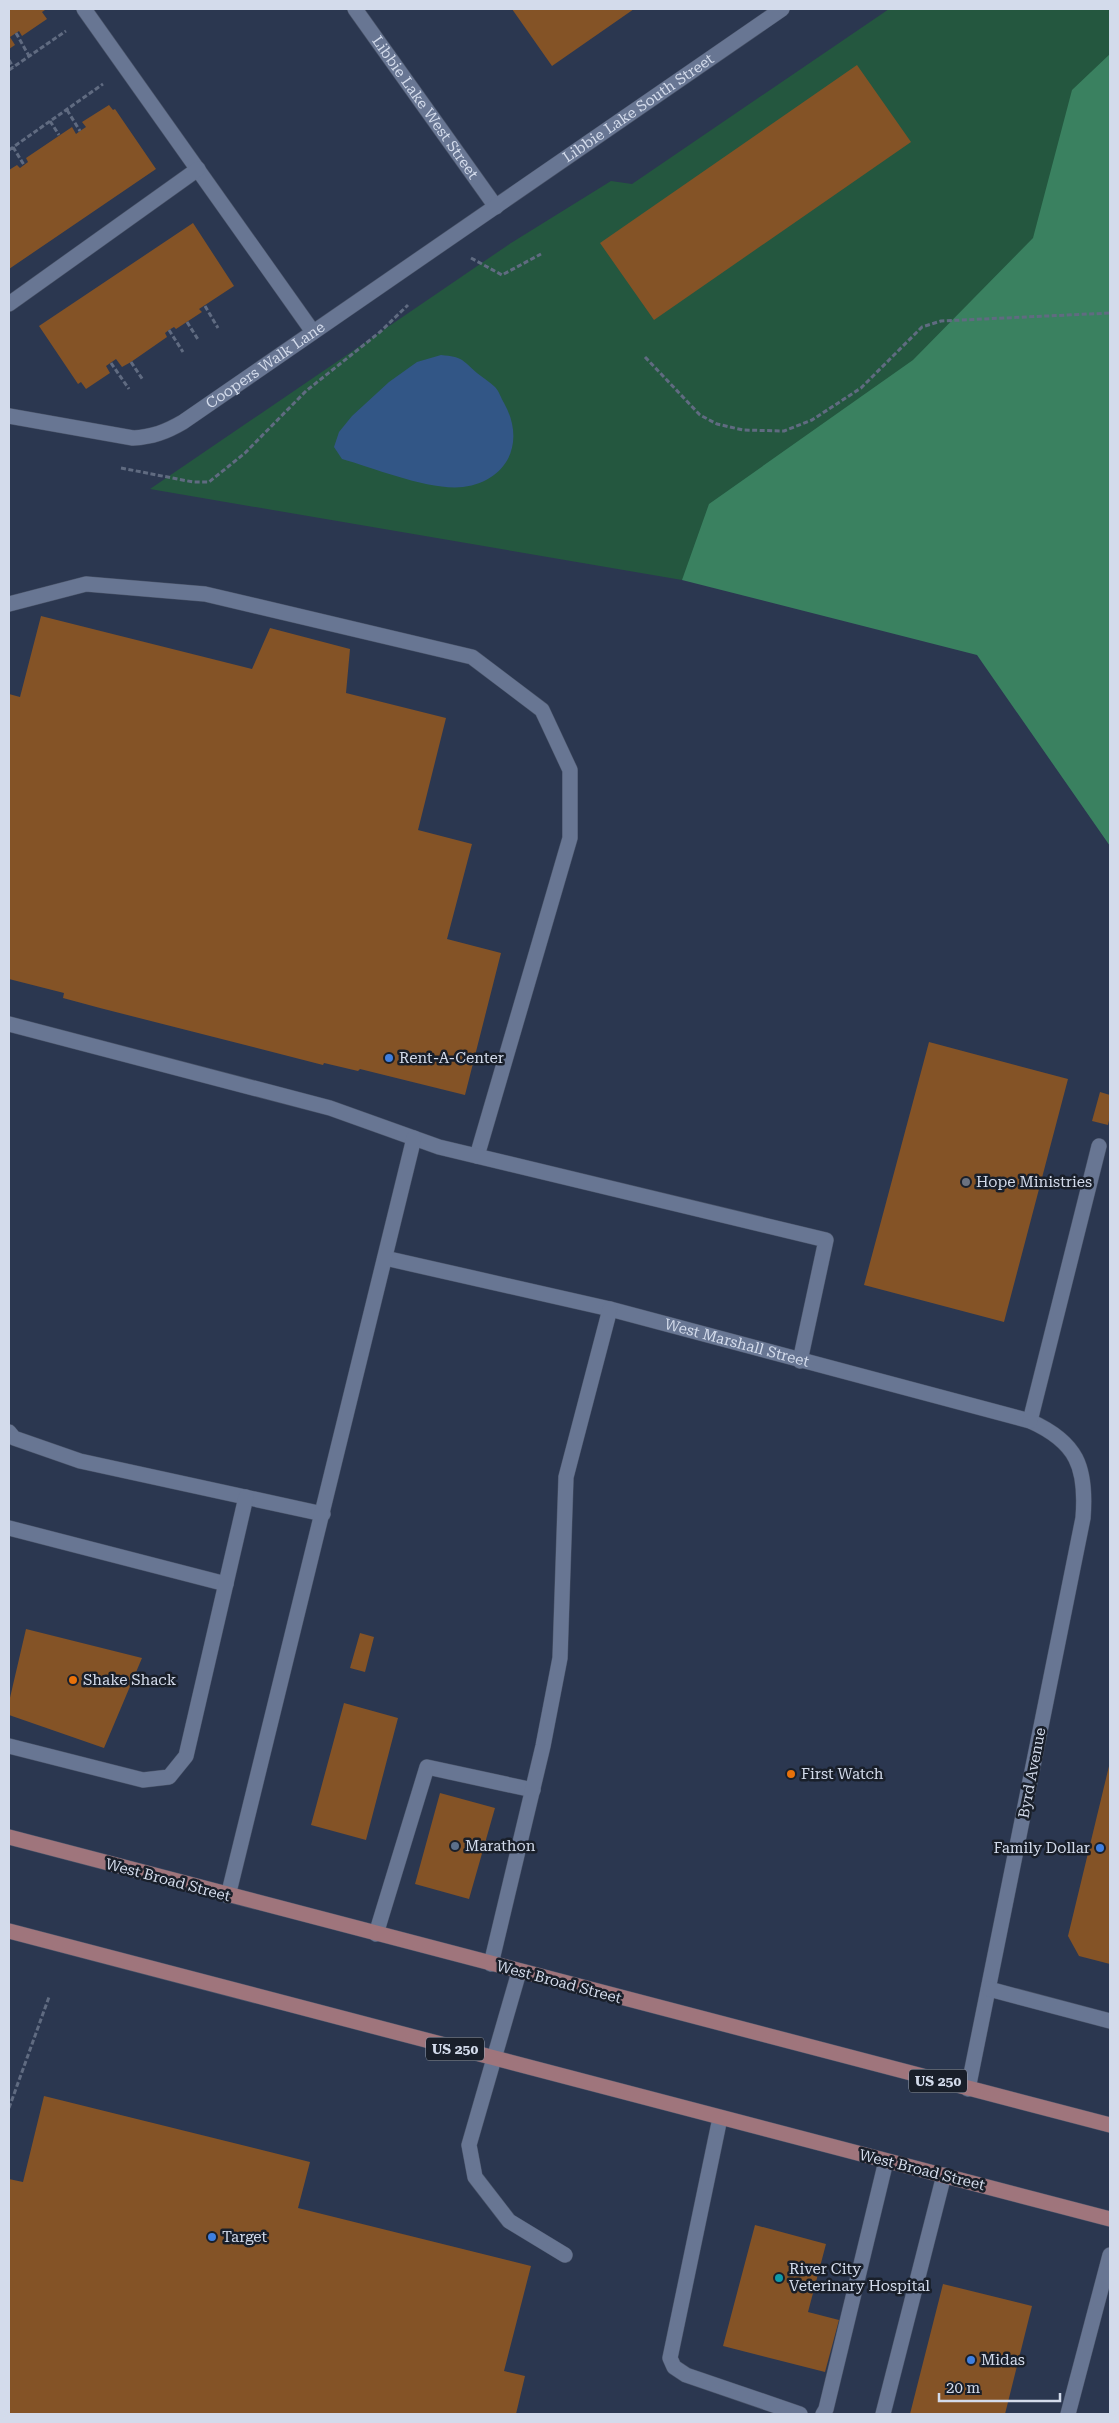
<svg xmlns="http://www.w3.org/2000/svg" width="1119" height="2423" viewBox="0 0 1119 2423" font-family="'Roboto Serif',serif">
<style>
.green{fill:#24573f}
.forest{fill:#3a8160}
.water{fill:#325686}
.building{fill:#845326}
.lines{fill:none;stroke-linecap:round;stroke-linejoin:round}
.minor-casing{stroke:#495368;stroke-width:16}
.major-casing{stroke:#495368;stroke-width:16}
.path{stroke:#606b81;stroke-width:3;stroke-dasharray:5 2.5;stroke-linecap:butt}
.minor{stroke:#687693;stroke-width:15}
.major{stroke:#9f757c;stroke-width:15}
.shop-dot{fill:#3f7fe0;stroke:#191f2a;stroke-width:2}
.worship-dot{fill:#6b7280;stroke:#191f2a;stroke-width:2}
.food-dot{fill:#e8710a;stroke:#191f2a;stroke-width:2}
.service-dot{fill:#5c6f8a;stroke:#191f2a;stroke-width:2}
.culture-dot{fill:#0f9aa8;stroke:#191f2a;stroke-width:2}
.labels{text-anchor:middle;dominant-baseline:central;stroke-width:5;stroke-linejoin:round;paint-order:stroke}
.shield{fill:#191f2a;stroke:#9ba3b1;stroke-width:1}
.shield-label{font-size:14px;font-weight:bold;fill:#d3dbeb}
.street-label{font-size:15px;fill:#d3dbeb;stroke:#191f2a}
.poi-label{font-size:15px;fill:#d3dbeb;stroke:#191f2a;text-anchor:start}
</style>
<rect width="100%" height="100%" fill="#2b3750"/>
<path class="green" d="M889,9H1110V248L805,470L682,580L150,489L511,243L611,181L632,184Z"/>
<path class="forest" d="M1110,54V846L977,655L682,580L709,504L913,360L1033,238L1072,90Z"/>
<path class="water" d="M441,355C463,357 461,359 477,373C483,378 490,382 495,387C499,391 501,398 504,403C526,442 508,481 463,487C430,491 374,468 342,459L334,447L339,432L352,416L389,382L417,362Z"/>
<path class="building" d="M9,9H44L45,10L42,12L47,19L22,36L19,31L10,37L15,45L9,49Z
M512,9H634L552,66Z
M857,65L911,142L654,320L600,243Z
M109,105L113,110L115,109L156,169L9,269V170L17,165L20,168L28,162L26,158L72,127L76,134L80,131L86,127L82,122Z
M193,223L234,286L199,309L202,312L176,329L174,327L169,330L165,333L167,337L131,362L122,367L116,359L106,366L110,373L86,389L81,382L78,384L39,326Z
M41,616L252,669L270,628L350,649L346,693L446,718L418,830L472,844L447,939L501,953L465,1095L360,1069L358,1071L324,1063L323,1065L100,1008L63,998L64,993L9,979V694L20,697Z
M929,1042L1068,1079L1004,1322L864,1285Z
M1100,1092L1110,1095V1116L1108,1125L1092,1121Z
M26,1629L142,1658L104,1748L9,1715V1702Z
M360,1633L374,1637L365,1672L350,1668Z
M344,1703L398,1718L366,1840L311,1825Z
M1110,1762V1964L1079,1956L1068,1936Z
M440,1793L495,1808L469,1899L415,1884Z
M44,2096L310,2162L298,2208L531,2266L504,2371L525,2376L516,2414H9V2179L23,2182Z
M755,2225L826,2244L808,2312L839,2320L825,2372L723,2346Z
M943,2284L1032,2306L1005,2414H910Z"/>
<g class="lines">
<g class="minor-casing">
<g id="minor">
<path d="M84,9L313,332"/>
<path id="s1" d="M355,9L496,207"/>
<path d="M9,304L198,169"/>
<path id="s2" d="M9,416L133,438C152,437 166,432 183,422L782,9"/>
<path d="M9,604L86,584L205,594L472,657L542,710L570,770V838L477,1156"/>
<path d="M9,1024L330,1108L439,1147L826,1240L800,1361"/>
<path id="s3" d="M385,1258L610,1309L1030,1421C1077,1442 1087,1467 1083,1518L968,2089"/>
<path d="M1030,1421L1099,1146"/>
<path d="M9,1432L14,1438L80,1461L323,1514"/>
<path d="M9,1528L226,1584"/>
<path d="M9,1746L143,1780L169,1777L186,1756L246,1497"/>
<path d="M228,1896L414,1138"/>
<path d="M376,1934L427,1767L533,1790"/>
<path d="M491,1964L543,1746L560,1658L566,1477L610,1309"/>
<path d="M519,1972L469,2145L475,2177L509,2221L565,2255"/>
<path d="M989,1989L1110,2021"/>
<path d="M720,2118L670,2358L674,2367L686,2375L800,2414"/>
<path d="M823,2414L826,2409L886,2161"/>
<path d="M883,2414L944,2175"/>
<path d="M1068,2414L1110,2255"/>
</g>
</g>
<g class="major-casing">
<path id="major" d="M9,1837L1110,2125
M9,1931L1110,2219"/>
</g>
<path class="path" d="M16,33L29,56
M9,60L13,67
M9,70L66,31
M67,110L80,131
M50,121L59,135
M13,147L24,165
M9,150L103,84
M471,258L502,275L541,254
M205,306L218,328
M187,322L199,341
M169,330L183,352
M645,357L700,415L717,424L743,430L784,431L812,420L861,388L922,327L941,321L1110,313
M131,362L143,380
M111,363L129,389
M121,468L193,482H209L245,453L306,391L380,332L408,305
M9,2108L49,1997"/>
<use href="#minor" class="minor"/>
<use href="#major" class="major"/>
</g>
<g class="shop-dot">
<circle cx="389" cy="1058" r="5"/>
<circle cx="1100" cy="1848" r="5"/>
<circle cx="212" cy="2237" r="5"/>
<circle cx="971" cy="2360" r="5"/>
</g>
<circle class="worship-dot" cx="966" cy="1182" r="5"/>
<g class="food-dot">
<circle cx="73" cy="1680" r="5"/>
<circle cx="791" cy="1774" r="5"/>
</g>
<circle class="service-dot" cx="455" cy="1846" r="5"/>
<circle class="culture-dot" cx="779" cy="2278" r="5"/>
<g class="labels">
<g class="shield">
<rect x="426" y="2037.5" width="58" height="23" rx="4"/>
<rect x="909" y="2069.5" width="58" height="23" rx="4"/>
</g>
<g class="shield-label">
<text x="455" y="2049">US 250</text>
<text x="938" y="2081">US 250</text>
</g>
<g class="street-label">
<text stroke="none"><textPath href="#s1" startOffset="121">Libbie Lake West Street</textPath></text>
<text stroke="none"><textPath href="#s2" startOffset="732">Libbie Lake South Street</textPath></text>
<text stroke="none"><textPath href="#s2" startOffset="279">Coopers Walk Lane</textPath></text>
<text stroke="none"><textPath href="#s3" startOffset="362">West Marshall Street</textPath></text>
<text transform="translate(1032 1773) rotate(-79)">Byrd Avenue</text>
<text transform="translate(168 1880) rotate(15)">West Broad Street</text>
<text transform="translate(559 1982) rotate(15)">West Broad Street</text>
<text transform="translate(922 2170) rotate(14)">West Broad Street</text>
</g>
<g class="poi-label">
<text x="399" y="1058">Rent-A-Center</text>
<text x="976" y="1182">Hope Ministries</text>
<text x="83" y="1680">Shake Shack</text>
<text x="801" y="1774">First Watch</text>
<text x="465" y="1846">Marathon</text>
<text x="1090" y="1848" text-anchor="end">Family Dollar</text>
<text x="222" y="2237">Target</text>
<text x="789" y="2269">River City<tspan x="789" dy="17">Veterinary Hospital</tspan></text>
<text x="981" y="2360">Midas</text>
</g>
</g>
<rect width="1119" height="2423" fill="none" stroke="#d3dbeb" stroke-width="20"/>
<path d="M939 2393v8h121v-8" fill="none" stroke="#d3dbeb" stroke-width="2.5"/>
<text x="946" y="2393" font-size="15" fill="#d3dbeb" stroke="#191f2a" stroke-width="4" paint-order="stroke">20 m</text>
</svg>
